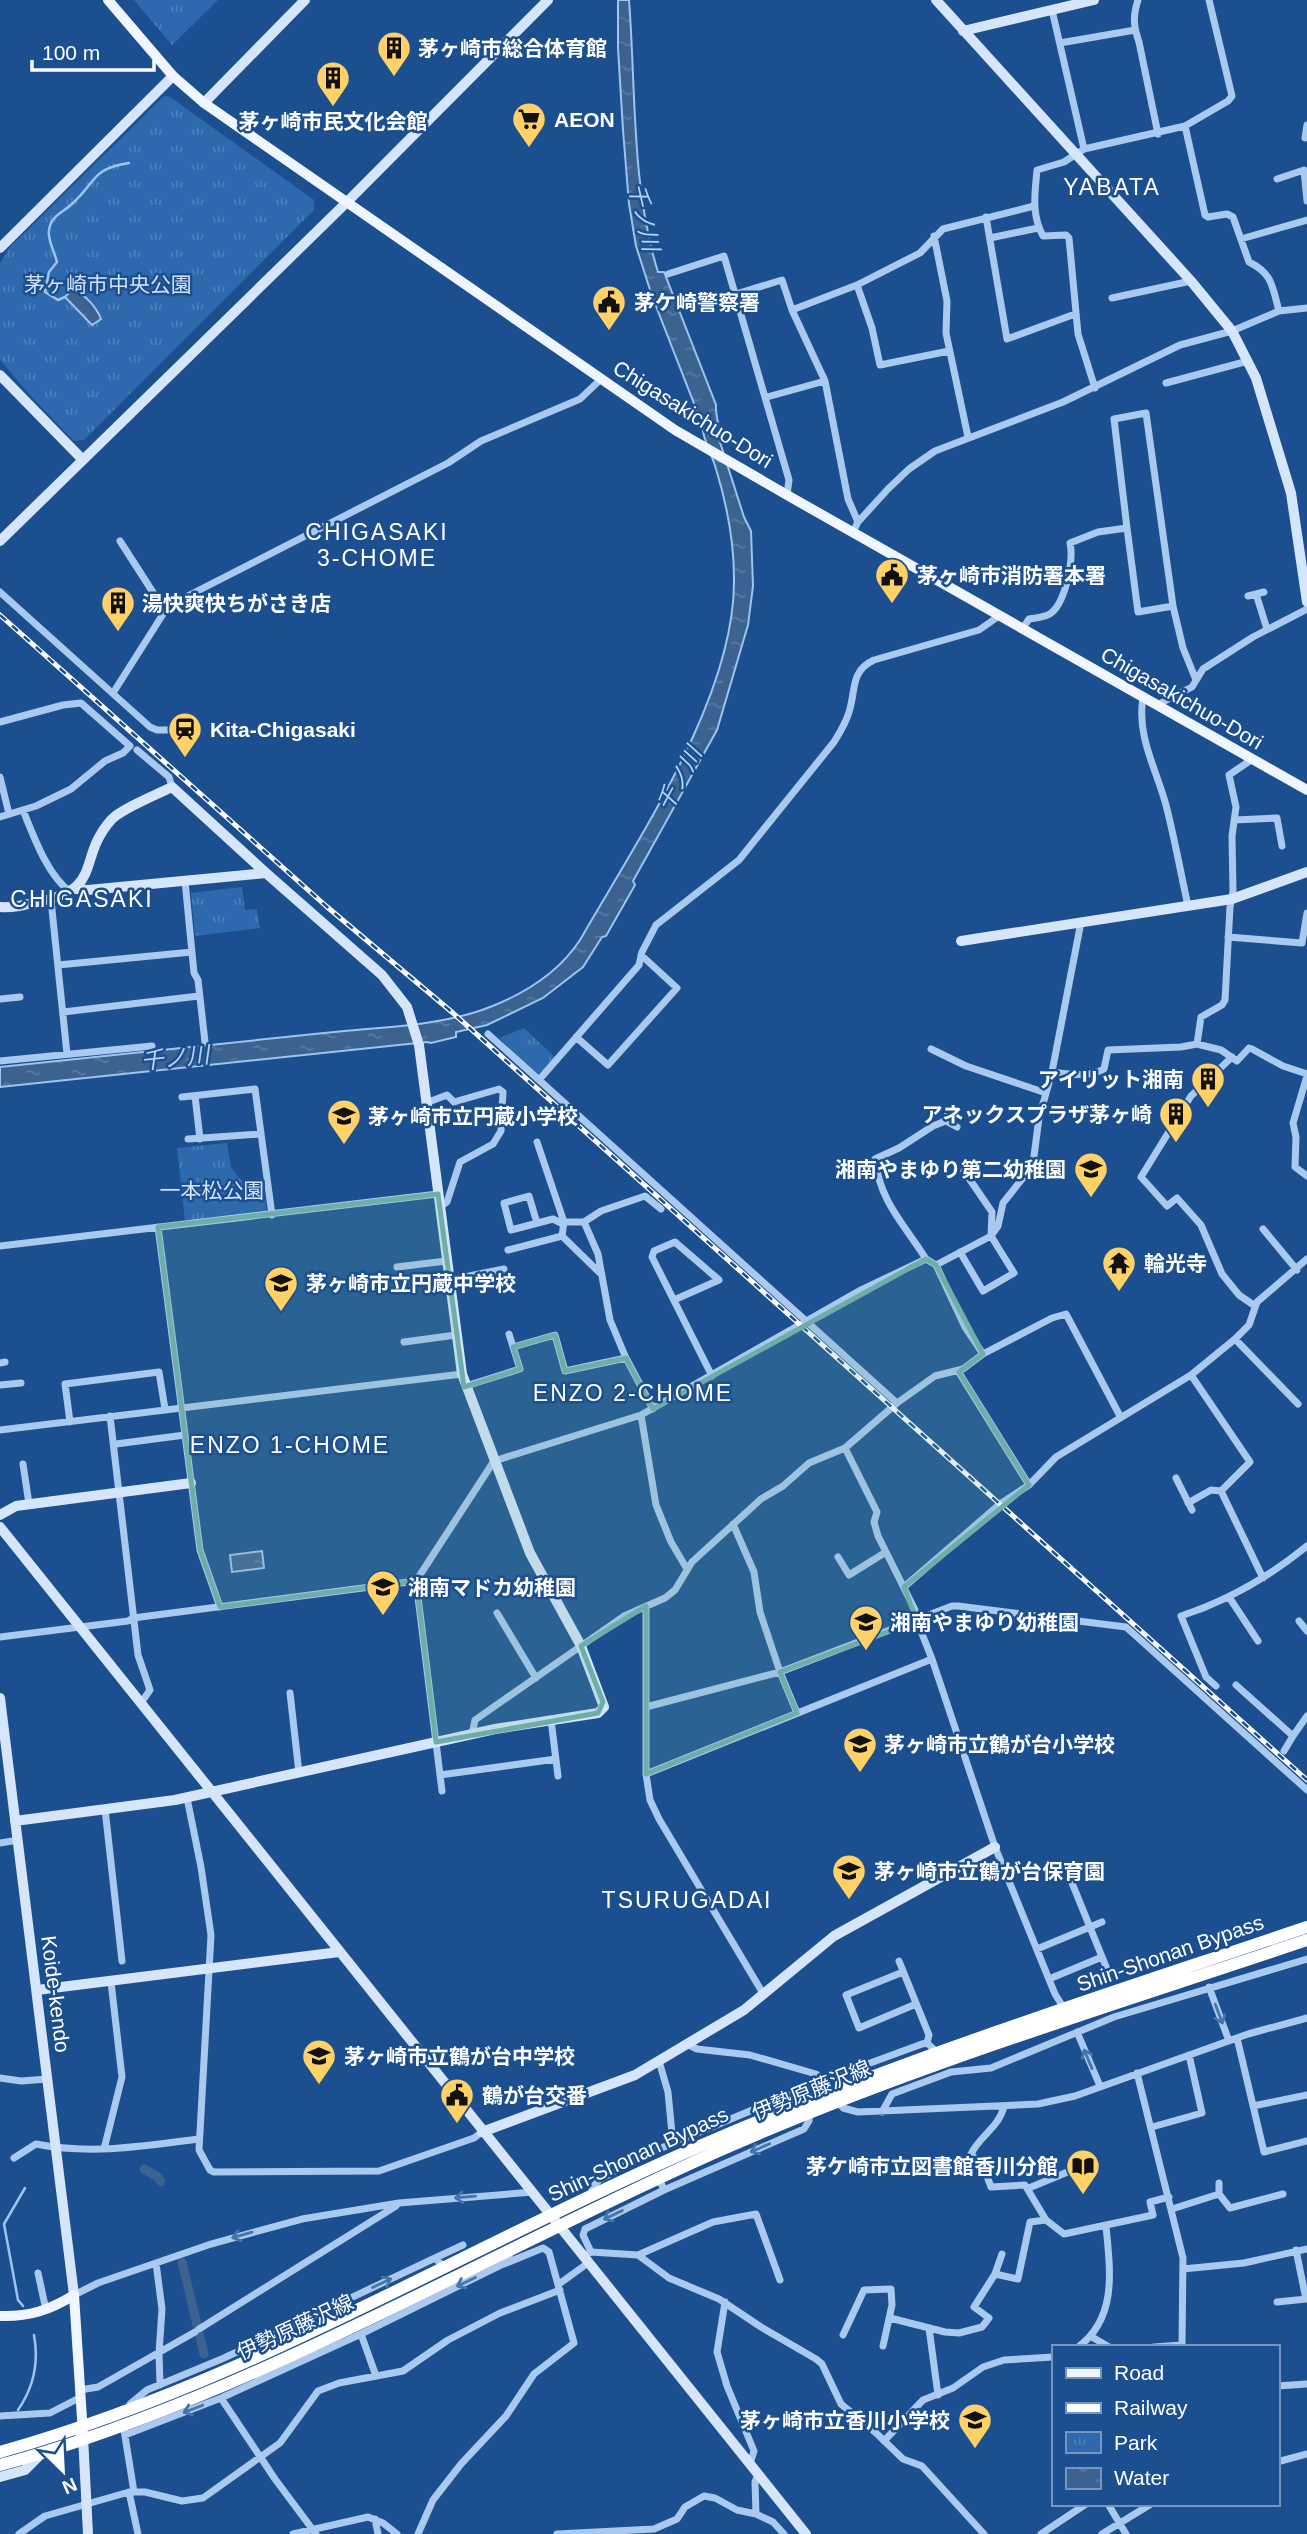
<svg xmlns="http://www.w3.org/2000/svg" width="1307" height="2534" viewBox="0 0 1307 2534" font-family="Arial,'Noto Sans JP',sans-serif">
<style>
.park{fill:url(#park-tufts)}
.water{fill:url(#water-ripples);stroke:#9cc4f0;stroke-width:2}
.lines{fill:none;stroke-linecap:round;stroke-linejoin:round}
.stream{stroke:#9cc4f0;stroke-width:2.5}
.canal{stroke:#3c6290;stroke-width:9}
.street{stroke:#a9c9ee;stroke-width:7}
.secondary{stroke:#d6e6fa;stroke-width:10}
.primary{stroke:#f0f6ff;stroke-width:10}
.highway{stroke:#fff;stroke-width:12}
.rail-casing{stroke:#fff;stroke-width:5}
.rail{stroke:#1b4f8f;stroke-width:2.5;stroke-dasharray:8;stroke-linecap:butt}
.highway-bridge{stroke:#fff;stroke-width:12}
.oneway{stroke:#4674ac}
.marked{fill:#6fada8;fill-opacity:0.2;stroke:#6fada8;stroke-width:5;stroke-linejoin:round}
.labels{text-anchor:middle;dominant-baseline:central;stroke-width:5;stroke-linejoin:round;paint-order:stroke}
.poi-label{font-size:21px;font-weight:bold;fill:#fff;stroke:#1b4f8f;text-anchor:start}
.park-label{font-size:21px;fill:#cfe3fa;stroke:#1b4f8f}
.street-label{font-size:21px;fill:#fff;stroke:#1b4f8f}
.neighbourhood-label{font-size:23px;letter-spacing:2px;fill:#fff;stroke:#1b4f8f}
.water-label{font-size:23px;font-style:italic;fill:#b5d3f5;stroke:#1b4f8f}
</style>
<defs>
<pattern id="park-tufts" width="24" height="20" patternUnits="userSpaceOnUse" patternTransform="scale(1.75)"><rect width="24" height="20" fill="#2e69ad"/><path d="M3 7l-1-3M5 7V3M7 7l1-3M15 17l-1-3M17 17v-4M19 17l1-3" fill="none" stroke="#4d80b9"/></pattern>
<pattern id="water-ripples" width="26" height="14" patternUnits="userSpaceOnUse" patternTransform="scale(1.75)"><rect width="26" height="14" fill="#3c6290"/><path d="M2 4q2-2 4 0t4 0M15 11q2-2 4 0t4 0" fill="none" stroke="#597aa1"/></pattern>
</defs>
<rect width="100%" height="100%" fill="#1b4f8f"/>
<path class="park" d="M134,0H218L172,45Z
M164,96L170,97L314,200V210L84,440L74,441L29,394L0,360V264L9,248Z
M242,887L245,910L257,909L260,928L195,936L191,893Z
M524,1028L557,1059L540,1078L499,1038Z
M227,1143L231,1167L250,1192L264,1190L267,1213L185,1221L177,1148Z"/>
<path class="water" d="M618,0H629C636,89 631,185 658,272H664L716,405C715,417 721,428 719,439L744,517L751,531L753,586L748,625L717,730L633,881L635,885L606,936L602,937L583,967L543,998L487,1025L456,1032V1037L431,1043L427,1042L0,1087V1067C108,1055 216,1045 324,1033C375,1027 433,1027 482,1010C521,996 557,975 580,940C637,840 736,696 734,578C734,540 727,505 716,469C712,454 702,439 702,424L652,296L636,246L629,204L623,130L618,48Z
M73,289C85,295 96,306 101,319L92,325L65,297Z
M262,1551L264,1568L232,1572L230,1555Z"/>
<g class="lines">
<path class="stream" d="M65,297L58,300L45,292L49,272L57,262C55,253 47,239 49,230C51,215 64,212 73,203C97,181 91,169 129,163
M23,2306L18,2300L4,2224L25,2188
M18,2410C34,2387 39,2362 34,2335"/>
<path class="canal" d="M144,2169L158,2177L161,2182
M182,2262L204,2354"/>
<path class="street" d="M1138,0C1133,16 1133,25 1139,42L1158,134
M1052,10L1084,149
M1060,43L1135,30
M1185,126L1205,215L1208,217L1227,214L1233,217L1249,262C1273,274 1272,286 1279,311
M1305,138L1307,125
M1277,179L1304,170L1307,201
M986,217L1007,339L1075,314
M934,236L947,301L946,333L968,437
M990,238L1038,228
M1241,239L1307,220
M668,274L724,256L789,480L787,495
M857,285L872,328L880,365L949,351
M736,294L782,280L792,310
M1112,298L1191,281
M1166,383L1248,361
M1095,388L1078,334L1069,238L1066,235L1043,236C1031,214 1035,193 1037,170L1064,162L1084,149L1185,126L1228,101L1232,96L1209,0
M767,397L825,381
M858,522L848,499L825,381L792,310L857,285L920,253L943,229L1034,206
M1127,528L1114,419L1146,413L1173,606
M853,532L858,522L888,489L909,469L935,451L1063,402L1180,345L1232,331L1279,311L1307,308
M120,541L165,611
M0,592L150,727L157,730H186
M1256,594L1267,629
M1248,596L1264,592
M1023,628L1029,619C1035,618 1047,617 1051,613C1065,603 1074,560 1070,543L1098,532L1127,528L1138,612L1173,606L1183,648L1196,680
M113,693L165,611L174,603L448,463L481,441L580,399L600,380
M1143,698C1136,737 1158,772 1167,809C1175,841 1181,874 1188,906
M1157,705L1192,687L1203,669L1253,637L1307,609
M0,722L63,705L81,703L130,746L123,753L105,761L71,789L36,806L0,817
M137,750L169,777L172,787
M0,777L9,814
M23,810C33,835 48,877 71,892
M1235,820L1277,818L1282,846
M185,881L194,973L198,980L205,1042
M51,900L67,1054
M1228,937L1302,943L1307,913
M58,965L192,952
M0,999L20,997
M63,1012L199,996
M488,1034L897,1403
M576,1037L608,1065L677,988L641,955
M1197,1044L1201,1017L1222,1005L1225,1000L1230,907L1233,891L1232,836L1236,807L1229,775L1251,760
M931,1049L966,1066L1046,1093
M1232,1057L1191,1096L1141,1177L1167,1206L1177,1198L1201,1225L1222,1274L1239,1295L1255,1306
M0,1061L152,1046
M1052,1072C1070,1074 1088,1078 1104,1069L1108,1050L1181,1047L1197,1044L1221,1050L1237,1061L1249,1048L1252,1049L1283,1066L1307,1074
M1307,1076L1293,1123L1296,1137L1295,1167L1307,1176
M539,1080L639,965L642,952L656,925L739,860L834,742C840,732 846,723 849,712C856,691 850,671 874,660L979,630L999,616
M195,1096L200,1139
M182,1097L255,1089L272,1215
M426,1103L447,1095L454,1102L499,1089L503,1092L501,1131L493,1144L460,1162L447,1202L440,1207
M944,1120L957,1127
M188,1139L261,1134
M537,1142L564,1222H584L598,1254L610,1320L626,1358L653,1409
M564,1222L562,1236L601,1274
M584,1222L601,1211L645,1196L661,1209
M537,1223L529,1196L504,1203L511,1230L553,1219L563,1224
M158,1227L200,1550L220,1607
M1263,1229L1297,1270
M0,1246L438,1194
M508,1250L562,1236
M960,1252L983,1291L1014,1273L991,1236L992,1212L964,1171
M926,1259C904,1224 880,1202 875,1159L899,1148L933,1126L943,1122L952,1108
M936,1265L991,1236L998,1226L1003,1203L1030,1169L1034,1156L1039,1118L1052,1072L1081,922
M397,1267L446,1261
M449,1280L504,1269
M674,1300L719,1280L675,1242L654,1251L652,1257L712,1376
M1235,1339L1298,1404
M404,1342L456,1335
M513,1347L555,1335L565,1371L626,1358
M0,1363L5,1362
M958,1371L1029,1485
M1191,1375L1250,1462L1221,1491L1263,1578
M0,1385L21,1383
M466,1386L520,1369L509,1334
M641,1415L656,1505L671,1542L687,1569
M110,1416L138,1655L150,1690L141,1703
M70,1422L65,1384L159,1372L165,1409
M0,1430L462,1374
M116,1444L185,1435
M845,1448L877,1512L874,1522L878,1536L917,1614V1621L932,1659L995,1847L1055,1994L1065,2010
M23,1464L29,1504
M1176,1478L1192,1510
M1188,1503L1211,1490L1221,1491
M733,1524L754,1572L760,1612L780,1672L797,1713
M838,1557L849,1575L886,1552
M904,1587L1000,1504L1029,1485L1056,1457L1191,1375L1235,1339L1249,1325L1257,1302L1307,1259
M1229,1597L1258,1641
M646,1607V1774L650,1800L659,1819L764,1995
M497,1613L536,1678
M1299,1621L1307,1631
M0,1637L128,1621L133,1618L416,1581
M1236,1685L1293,1736L1307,1716
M1216,1686L1206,1677L1181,1616C1227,1601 1269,1577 1307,1546
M290,1693L299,1773
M646,1707L780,1672L952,1606H958L1126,1627L1307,1790
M551,1720L558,1776
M472,1734L475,1720L624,1616L665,1598L675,1590L692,1562L761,1499L783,1486L809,1463L845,1448L897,1403L935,1376L963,1369L983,1354L1052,1318L1066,1314L1120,1416
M1284,1751L1293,1736
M646,1774L932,1659
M440,1775L556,1759
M442,1791L416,1581L494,1461L641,1415L859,1291L926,1259L936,1265L965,1327L983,1354
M187,1798L201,1867L211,1935L199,2150L210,2170L214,2172L379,2171L474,2138L482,2132
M105,1809L122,1961
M0,1843L18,1840
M1070,1878L1109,1974
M1037,1949L1102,1922
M899,1961L929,2035L927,2043
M903,1972L846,1995L859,2028L916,2004
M1049,1979L1102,1957
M1209,1987L1229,2041
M1077,2032L1100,2086
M1237,2038L1264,2152L1307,2141
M687,2044L697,2049L750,2055L816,2074L824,2080
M659,2061L668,2092L673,2144
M1137,2073L1183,2258L1182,2345L1154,2347
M0,2078L21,2081L48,2079
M837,2100L843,2108L858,2112L1038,2104L1075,2096L1248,2034L1307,2018
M1004,2106C999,2128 981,2134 971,2154L984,2168L991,2187L1025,2185L1046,2220L1064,2234L1153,2215L1150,2202L1169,2197
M1253,2106L1307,2095
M882,2112L892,2094L951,2072L991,2068L1114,2017L1307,1959
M1152,2127L1202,2113L1189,2055
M104,2149L122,2077L111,1982
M14,2158L36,2144C90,2155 145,2146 199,2139
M658,2176L664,2190L804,2129L809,2121L810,2110
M1029,2188L1070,2171
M1219,2194L1230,2208L1283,2194
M590,2197L593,2187L599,2180L640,2157L824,2080L922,2044L927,2043L938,2053
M1172,2209L1219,2194V2183
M1296,2250L1306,2299
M591,2252L583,2235L585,2229L664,2190
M638,2255L713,2222L756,2214L780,2280
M583,2256L591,2252L638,2255L669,2278L719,2299L761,2327L816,2359L822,2364L841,2404L875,2432L903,2459L922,2466L984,2534
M435,2258L463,2245
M156,2263L162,2309L159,2353L160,2385
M1183,2269L1244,2263L1307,2249
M38,2273L46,2310
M995,2274L1018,2279L1030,2222L1046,2220
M559,2284L588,2263
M74,2295L98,2283L211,2244L302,2219L399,2203L533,2192
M725,2302L717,2352L727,2386L754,2451L750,2464
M1277,2302L1307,2299
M890,2318L945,2332L959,2333L982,2327L989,2318L974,2307L995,2274L1002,2254
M929,2328L938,2395
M199,2329L396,2206
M361,2334L376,2376
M843,2335L864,2290L891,2289L892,2305L883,2346
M1092,2337L1109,2347
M1078,2347C1118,2318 1110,2269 1106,2226
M1277,2386L1307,2384
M80,2390L98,2387L195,2332
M221,2398L275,2479L316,2534
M130,2409V2404L147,2390L224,2358L435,2258L446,2269
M0,2416L50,2413L81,2397
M124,2430L134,2492
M125,2435L221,2398L361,2334L503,2264L512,2251
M884,2441L923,2400L953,2388L983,2367L1004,2360L1053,2357
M1277,2462L1307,2454
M129,2492L138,2534
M1108,2504L1126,2534
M756,2514L755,2482L758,2475
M375,2519L378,2534
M19,2534L45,2516L129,2492H145L182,2501L203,2498L280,2443L318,2391L339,2383L403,2371L448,2340L500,2313L560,2290
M293,2534L368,2517L383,2523L397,2534
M418,2534L433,2500L461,2464L506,2416L534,2374L574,2343L549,2252L543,2248L504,2264
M557,2534L654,2529L677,2519L685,2507L704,2496L715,2498L737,2510L756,2514L773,2522L784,2534
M1041,2534L1086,2504
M1102,2534L1151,2504"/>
<path class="secondary" d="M936,0L1191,281L1232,331L1256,378L1291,493L1307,602
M963,31L1094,0
M204,103L305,0
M0,248L173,76
M0,375L83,460
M0,541L347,202L548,0
M76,889L88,890L266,873
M0,907C13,908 25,905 37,902C105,889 76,860 111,820C121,809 158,794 172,787L266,873L382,975L407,1007L419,1045L462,1374L530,1553L581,1646L604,1707L598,1713L495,1729L175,1800L15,1821
M961,941L1232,899L1307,872
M0,1515L16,1506L191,1483
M0,1527L806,2534
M0,1698L74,2295
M37,1990L339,1952
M482,2132L635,2075L744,2010L834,1936L995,1847
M80,2437L83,2436L88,2534
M0,2477L25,2470L43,2452"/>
<path class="primary" d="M108,0L173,76L204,103L675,430L787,495L1307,790
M0,2316C29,2317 50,2310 74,2295L83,2434"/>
<path class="highway" d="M0,2465L22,2459"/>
<g class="rail-casing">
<path id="rail" d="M0,615L326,906L453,1013L1307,1780"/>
</g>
<use href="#rail" class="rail"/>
<path class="highway-bridge" d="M0,2452C231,2388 438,2264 655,2166C866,2070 1088,2001 1307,1927
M22,2459C267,2387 489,2252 723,2149C912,2066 1111,2006 1307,1940"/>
</g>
<defs><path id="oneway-shaft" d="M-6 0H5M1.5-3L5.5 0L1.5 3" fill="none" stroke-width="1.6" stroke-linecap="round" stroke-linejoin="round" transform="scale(1.75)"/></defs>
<g class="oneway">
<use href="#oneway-shaft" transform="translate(1219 2014) rotate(69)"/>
<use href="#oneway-shaft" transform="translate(1088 2059) rotate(-113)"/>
<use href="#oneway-shaft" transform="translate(760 2148) rotate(156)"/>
<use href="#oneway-shaft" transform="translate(465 2197) rotate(175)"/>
<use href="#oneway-shaft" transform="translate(613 2215) rotate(154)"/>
<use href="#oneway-shaft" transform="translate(242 2235) rotate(164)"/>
<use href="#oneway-shaft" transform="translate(466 2282) rotate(154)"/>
<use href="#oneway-shaft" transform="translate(382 2283) rotate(-25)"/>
<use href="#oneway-shaft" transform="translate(193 2409) rotate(159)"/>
</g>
<path class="marked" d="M438,1194L464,1387L520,1369L513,1347L555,1335L565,1371L626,1358L653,1409L926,1259L936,1265L983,1354L959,1372L1029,1485L904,1587L917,1621L780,1672L797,1713L646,1774V1606L581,1646L603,1702L598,1713L436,1742L416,1581L220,1607L200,1550L158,1227Z"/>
<defs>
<g id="building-pin" transform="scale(1.75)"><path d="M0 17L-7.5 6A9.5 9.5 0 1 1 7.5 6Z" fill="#ffd166" stroke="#1b4f8f"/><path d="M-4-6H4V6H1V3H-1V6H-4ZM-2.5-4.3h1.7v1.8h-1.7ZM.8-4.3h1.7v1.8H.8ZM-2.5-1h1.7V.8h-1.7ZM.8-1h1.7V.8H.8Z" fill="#111"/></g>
<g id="supermarket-pin" transform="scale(1.75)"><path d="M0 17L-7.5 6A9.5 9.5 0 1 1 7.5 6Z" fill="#ffd166" stroke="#1b4f8f"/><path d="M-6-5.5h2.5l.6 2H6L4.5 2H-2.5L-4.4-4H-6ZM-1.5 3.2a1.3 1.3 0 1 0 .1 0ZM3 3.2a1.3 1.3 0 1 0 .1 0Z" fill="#111"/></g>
<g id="civic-pin" transform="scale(1.75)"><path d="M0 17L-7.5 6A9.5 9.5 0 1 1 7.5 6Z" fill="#ffd166" stroke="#1b4f8f"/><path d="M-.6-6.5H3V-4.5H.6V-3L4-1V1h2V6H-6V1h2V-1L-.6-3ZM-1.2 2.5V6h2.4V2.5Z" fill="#111"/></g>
<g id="station-pin" transform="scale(1.75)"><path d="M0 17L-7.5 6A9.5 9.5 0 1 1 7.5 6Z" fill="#ffd166" stroke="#1b4f8f"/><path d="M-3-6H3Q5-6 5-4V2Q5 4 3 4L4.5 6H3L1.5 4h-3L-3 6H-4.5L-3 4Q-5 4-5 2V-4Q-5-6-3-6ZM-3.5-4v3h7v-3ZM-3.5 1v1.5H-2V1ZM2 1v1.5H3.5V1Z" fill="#111"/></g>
<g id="school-pin" transform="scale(1.75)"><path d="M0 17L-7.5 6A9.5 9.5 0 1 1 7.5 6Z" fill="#ffd166" stroke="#1b4f8f"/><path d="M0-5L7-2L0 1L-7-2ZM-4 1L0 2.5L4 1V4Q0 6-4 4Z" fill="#111"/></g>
<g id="temple-pin" transform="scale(1.75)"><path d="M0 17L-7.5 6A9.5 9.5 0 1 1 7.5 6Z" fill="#ffd166" stroke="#1b4f8f"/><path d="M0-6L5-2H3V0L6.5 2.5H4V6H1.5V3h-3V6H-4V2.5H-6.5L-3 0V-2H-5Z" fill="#111"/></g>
<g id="library-pin" transform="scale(1.75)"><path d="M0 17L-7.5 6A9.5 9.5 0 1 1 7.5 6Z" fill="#ffd166" stroke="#1b4f8f"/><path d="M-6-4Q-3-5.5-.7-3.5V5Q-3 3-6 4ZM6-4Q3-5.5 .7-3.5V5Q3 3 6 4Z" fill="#111"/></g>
</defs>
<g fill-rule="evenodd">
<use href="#building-pin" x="394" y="48"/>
<use href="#building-pin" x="333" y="78"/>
<use href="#supermarket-pin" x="529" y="119"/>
<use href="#civic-pin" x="609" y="302"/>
<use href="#civic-pin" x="892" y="575"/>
<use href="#building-pin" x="118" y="603"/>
<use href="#station-pin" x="185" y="729"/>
<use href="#building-pin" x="1208" y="1079"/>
<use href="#building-pin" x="1176" y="1114"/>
<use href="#school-pin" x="344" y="1116"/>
<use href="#school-pin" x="1091" y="1169"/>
<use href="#temple-pin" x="1119" y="1263"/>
<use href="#school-pin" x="281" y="1283"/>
<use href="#school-pin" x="383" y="1587"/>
<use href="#school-pin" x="866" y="1622"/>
<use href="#school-pin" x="860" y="1744"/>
<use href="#school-pin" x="849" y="1871"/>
<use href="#school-pin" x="319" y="2056"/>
<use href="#civic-pin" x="457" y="2095"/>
<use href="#library-pin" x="1083" y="2166"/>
<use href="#school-pin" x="975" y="2420"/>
</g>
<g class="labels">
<g class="poi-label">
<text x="418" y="48">茅ヶ崎市総合体育館</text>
<text x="554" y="119">AEON</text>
<text x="333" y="121" text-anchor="middle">茅ヶ崎市民文化会館</text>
<text x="634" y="302">茅ケ崎警察署</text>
<text x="917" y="575">茅ヶ崎市消防署本署</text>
<text x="142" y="603">湯快爽快ちがさき店</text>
<text x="210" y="729">Kita-Chigasaki</text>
<text x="1184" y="1079" text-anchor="end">アイリット湘南</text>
<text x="1152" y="1114" text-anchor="end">アネックスプラザ茅ヶ崎</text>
<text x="368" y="1116">茅ヶ崎市立円蔵小学校</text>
<text x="1066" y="1169" text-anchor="end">湘南やまゆり第二幼稚園</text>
<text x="1144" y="1263">輪光寺</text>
<text x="306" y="1283">茅ヶ崎市立円蔵中学校</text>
<text x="408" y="1587">湘南マドカ幼稚園</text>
<text x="890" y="1622">湘南やまゆり幼稚園</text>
<text x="884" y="1744">茅ヶ崎市立鶴が台小学校</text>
<text x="874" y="1871">茅ヶ崎市立鶴が台保育園</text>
<text x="344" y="2056">茅ヶ崎市立鶴が台中学校</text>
<text x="482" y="2095">鶴が台交番</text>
<text x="1058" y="2166" text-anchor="end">茅ケ崎市立図書館香川分館</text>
<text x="950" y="2420" text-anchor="end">茅ヶ崎市立香川小学校</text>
</g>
<g class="park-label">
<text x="108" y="284">茅ヶ崎市中央公園</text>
<text x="212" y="1190">一本松公園</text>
</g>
<g class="street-label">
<text transform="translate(693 414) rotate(32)">Chigasakichuo-Dori</text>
<text transform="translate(1182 698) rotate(30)">Chigasakichuo-Dori</text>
<text transform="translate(1170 1953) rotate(-19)">Shin-Shonan Bypass</text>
<text transform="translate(56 1994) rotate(83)">Koide-kendo</text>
<text transform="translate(811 2090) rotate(-22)">伊勢原藤沢線</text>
<text transform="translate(638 2154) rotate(-25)">Shin-Shonan Bypass</text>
<text transform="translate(295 2327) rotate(-25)">伊勢原藤沢線</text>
</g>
<g class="neighbourhood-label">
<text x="1112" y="187">YABATA</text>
<text x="377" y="532">CHIGASAKI<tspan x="377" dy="26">3-CHOME</tspan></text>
<text x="82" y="899">CHIGASAKI</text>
<text x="633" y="1393">ENZO 2-CHOME</text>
<text x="290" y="1445">ENZO 1-CHOME</text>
<text x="687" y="1900">TSURUGADAI</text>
</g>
<g class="water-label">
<text transform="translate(644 217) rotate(77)">千ノ川</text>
<text transform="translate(679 779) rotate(-62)">千ノ川</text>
<text transform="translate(175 1058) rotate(-6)">千ノ川</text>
</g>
</g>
<rect x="1052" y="2345" width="228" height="161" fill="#1b4f8f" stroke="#7695bc" stroke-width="2"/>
<rect x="1066" y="2368" width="35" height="10" fill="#f0f6ff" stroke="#7695bc" stroke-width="2"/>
<text x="1114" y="2380" font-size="21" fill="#ffffff">Road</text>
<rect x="1066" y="2403" width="35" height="10" fill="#ffffff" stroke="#7695bc" stroke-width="2"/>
<text x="1114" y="2415" font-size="21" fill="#ffffff">Railway</text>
<rect x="1066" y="2432" width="35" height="21" fill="url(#park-tufts)" stroke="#7695bc" stroke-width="2"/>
<text x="1114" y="2450" font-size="21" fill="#ffffff">Park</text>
<rect x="1066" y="2468" width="35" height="21" fill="url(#water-ripples)" stroke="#7695bc" stroke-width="2"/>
<text x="1114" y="2485" font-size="21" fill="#ffffff">Water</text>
<g transform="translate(63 2471) rotate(156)" stroke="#1b4f8f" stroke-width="5" paint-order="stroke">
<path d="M0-5L12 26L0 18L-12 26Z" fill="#ffffff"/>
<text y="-10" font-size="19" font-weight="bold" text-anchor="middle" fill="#ffffff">N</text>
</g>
<path d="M32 60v10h122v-10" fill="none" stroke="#ffffff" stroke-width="3.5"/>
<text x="42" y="60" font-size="21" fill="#ffffff" stroke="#1b4f8f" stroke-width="5" paint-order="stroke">100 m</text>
</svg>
